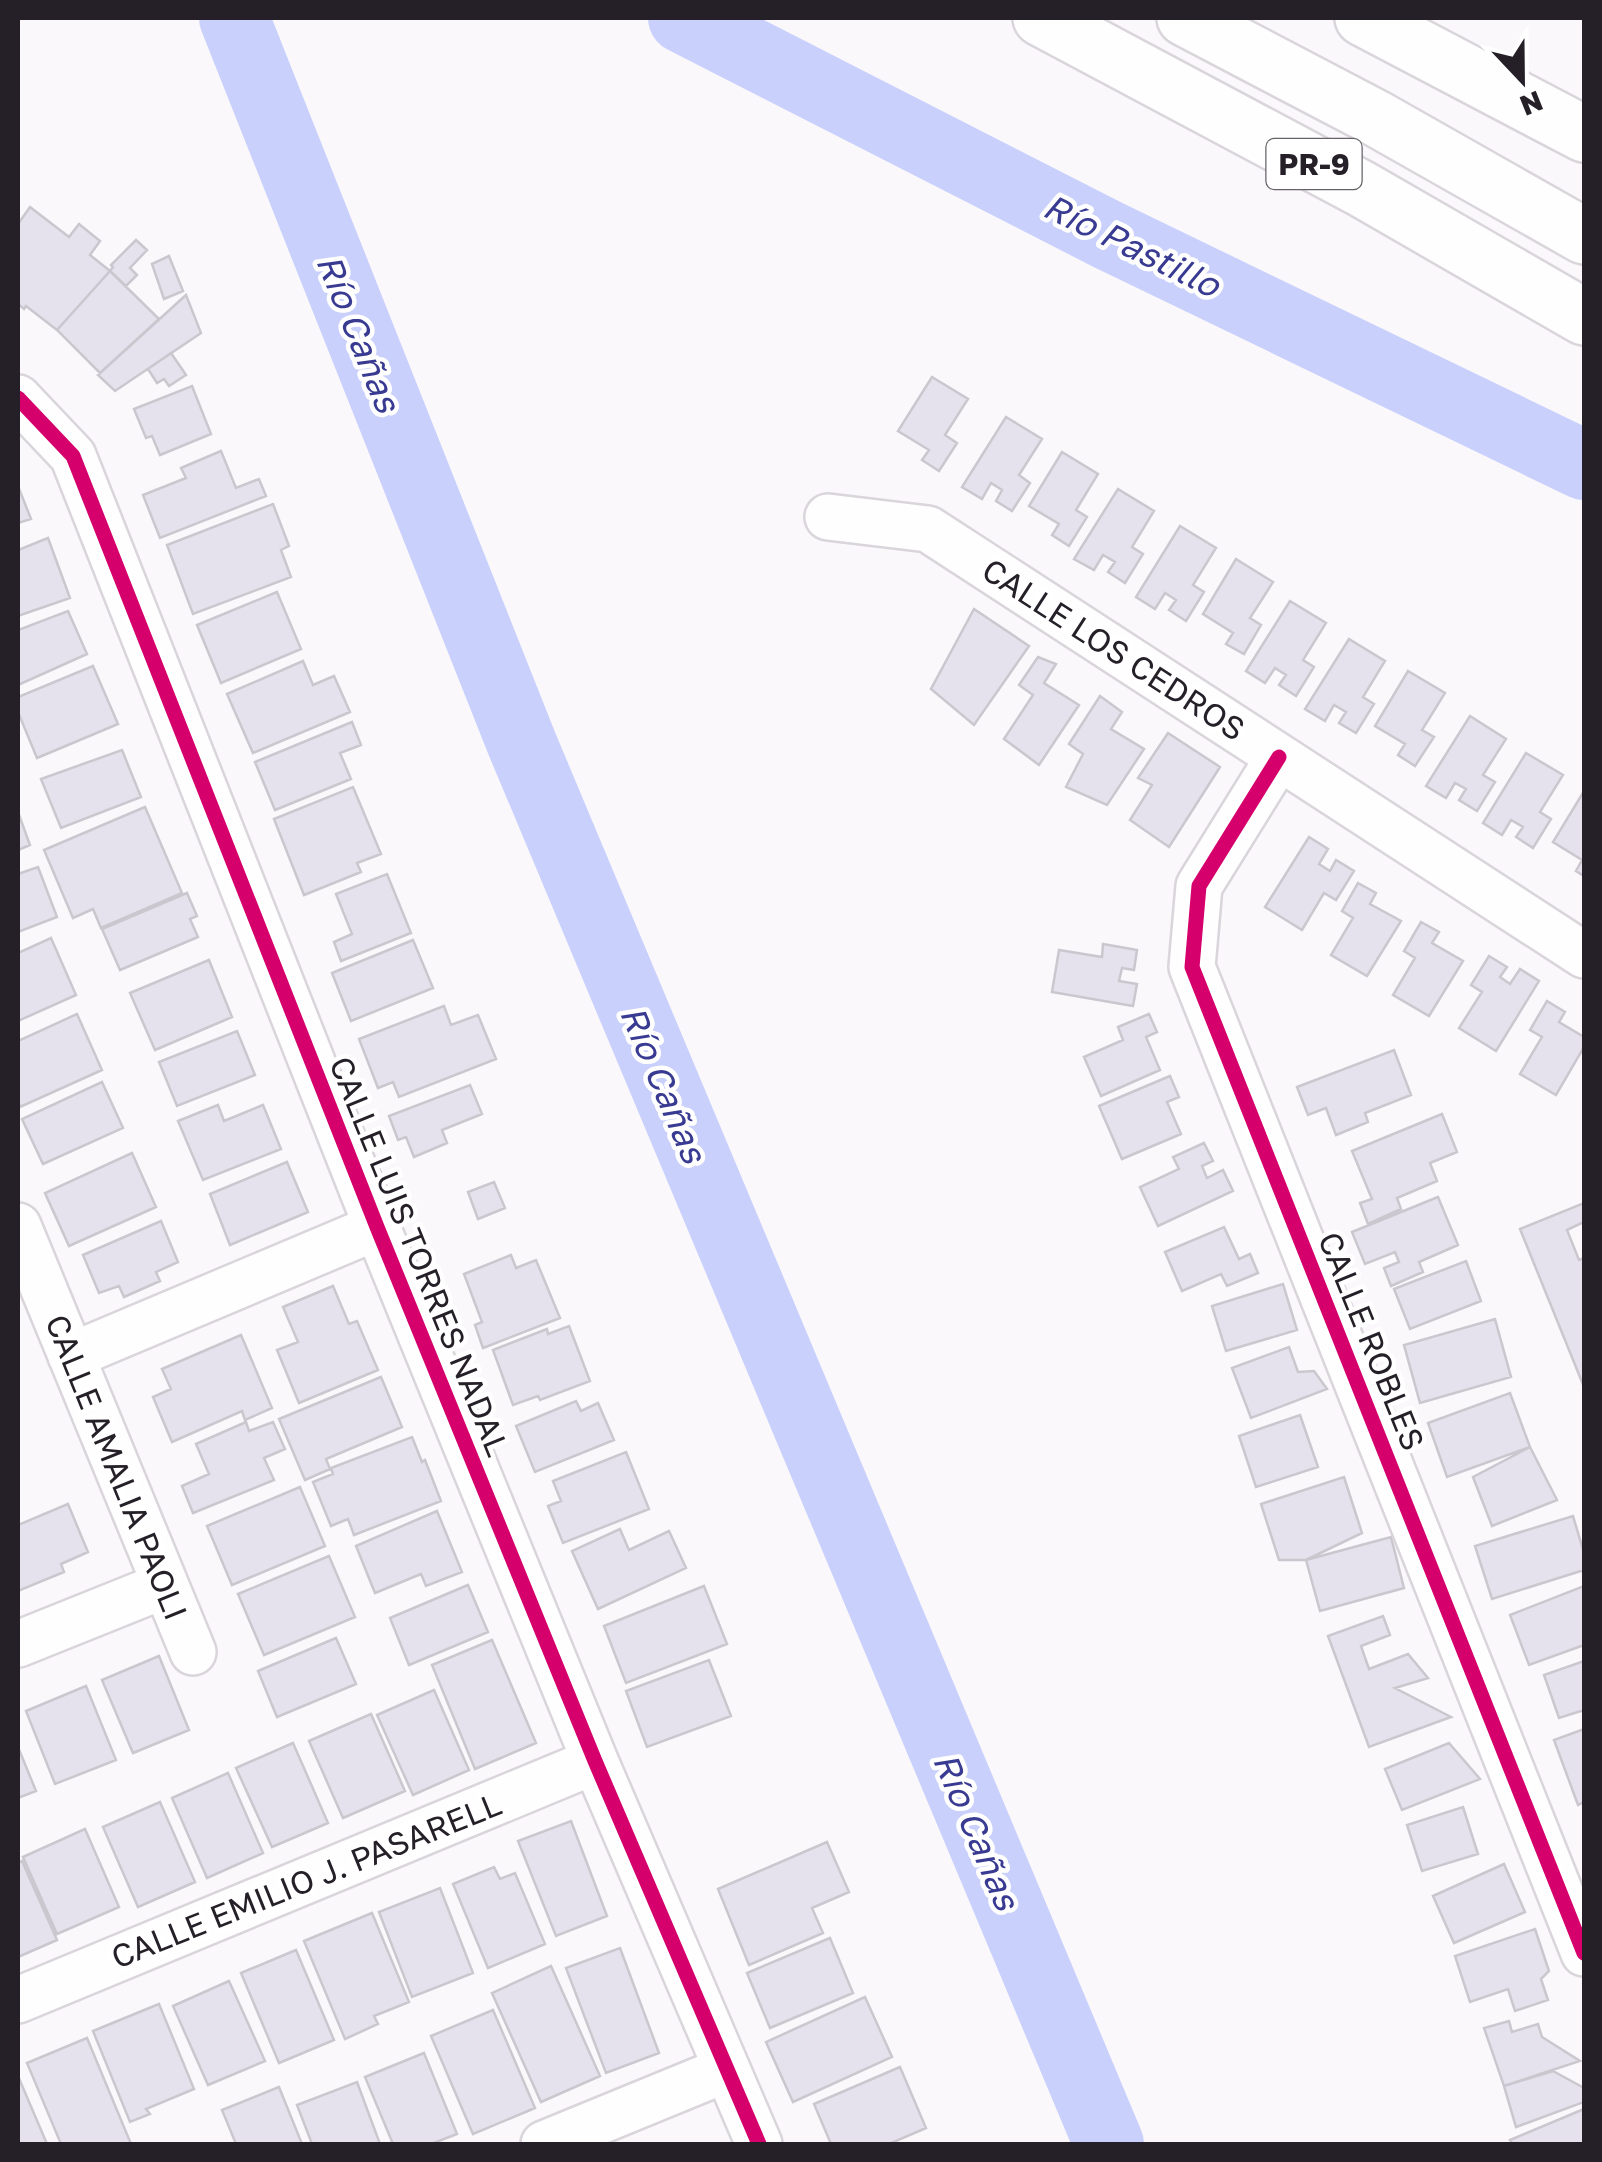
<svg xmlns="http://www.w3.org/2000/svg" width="1602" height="2162" viewBox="0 0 1602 2162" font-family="'Golos Text',sans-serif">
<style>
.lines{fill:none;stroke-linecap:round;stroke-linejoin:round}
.river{stroke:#c9d0fc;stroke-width:70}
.building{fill:#e5e2ed;stroke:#cac8ce;stroke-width:2.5}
.street-casing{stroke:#d9d5db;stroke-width:50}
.secondary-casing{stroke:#d9d5db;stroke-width:60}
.highway-casing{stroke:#d9d5db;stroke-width:60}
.street{stroke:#fefefe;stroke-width:45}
.secondary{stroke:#fefefe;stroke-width:55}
.highway{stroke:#fefefe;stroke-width:55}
.cycleway-casing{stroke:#fff;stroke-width:21}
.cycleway{stroke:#d6006c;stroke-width:15}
.labels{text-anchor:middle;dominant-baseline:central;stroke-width:9;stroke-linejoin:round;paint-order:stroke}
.shield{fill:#fff;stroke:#666268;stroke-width:2.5}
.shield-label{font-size:30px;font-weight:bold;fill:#251f28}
.street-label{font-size:32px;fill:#251f28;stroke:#fff}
.water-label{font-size:35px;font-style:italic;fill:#383b91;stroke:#fff}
</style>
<rect width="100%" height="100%" fill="#faf8fb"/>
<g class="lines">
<path class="river" d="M234,18L522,744L1109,2144
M683,18L1108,235L1584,465"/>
</g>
<path class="building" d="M30,207L69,237L79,224L100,241L90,255L110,271L57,330L26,306L24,309L18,304V224Z
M136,240L147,250L130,268L137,275L126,286L110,271L113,267L111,265Z
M169,256L183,291L164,299L152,264Z
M110,271L159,319L100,373L57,330Z
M186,295L201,333L115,391L98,375Z
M171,353L186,375L169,386L164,379L157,383L148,369Z
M932,377L968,399L945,435L957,443L939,471L922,460L929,450L898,431Z
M192,386L211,434L160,455L152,436L146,438L134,409Z
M1006,417L1042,439L1019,475L1030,483L1012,511L996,501L1002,490L991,483L982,499L962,487Z
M221,451L236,488L259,479L266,496L160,538L143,495L186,478L181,468Z
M1062,452L1098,474L1076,510L1087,517L1069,546L1052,535L1059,524L1029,506Z
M18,486L31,519L18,523Z
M1118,489L1154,511L1132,547L1143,554L1125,583L1108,572L1115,562L1103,555L1094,570L1074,559Z
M273,504L289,546L281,550L291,577L193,614L167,545Z
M1180,526L1216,548L1193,585L1204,592L1186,621L1169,610L1176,600L1165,593L1155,609L1136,597Z
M48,538L70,598L18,616V550Z
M1236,559L1273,582L1250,618L1261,625L1244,654L1226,644L1233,633L1203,614Z
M277,592L301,649L221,683L197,625Z
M1290,601L1326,623L1303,660L1314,667L1296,696L1279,685L1286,675L1275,668L1265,683L1246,671Z
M974,609L1029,646L974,725L931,689Z
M68,611L87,654L18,685V630Z
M1349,639L1385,661L1363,697L1374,704L1356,733L1339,723L1346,712L1334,705L1325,721L1305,709Z
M1038,657L1056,664L1044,683L1079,705L1039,765L1004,739L1033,695L1019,685Z
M303,661L313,685L334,676L350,712L253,753L227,694Z
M93,666L118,724L37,758L18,712V697Z
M1408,671L1445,693L1422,730L1434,737L1415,766L1398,755L1405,744L1375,726Z
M1100,696L1122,712L1111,729L1144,749L1107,805L1066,787L1083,754L1069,744Z
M1470,716L1506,739L1483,775L1495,782L1477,811L1459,800L1466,789L1455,783L1446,798L1426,786Z
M352,722L361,745L340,753L351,779L275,810L255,762Z
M1168,733L1220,767L1169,847L1130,820L1152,785L1138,778Z
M122,750L141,797L61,828L41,779Z
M1526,753L1563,775L1540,812L1551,819L1533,848L1516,837L1523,827L1511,820L1502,835L1483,823Z
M353,787L381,854L357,863L361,872L304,895L274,819Z
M1584,791V876L1576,871L1582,860L1553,842Z
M145,807L182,893L101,928L93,909L73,918L44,850Z
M18,812L30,845L18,850Z
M1309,837L1328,849L1319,864L1330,871L1336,860L1354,871L1336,900L1324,893L1302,930L1265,907Z
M38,867L57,917L18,932V874Z
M387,874L411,933L341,961L334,942L352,934L336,894Z
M1358,883L1376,893L1370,904L1401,921L1367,976L1331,955L1353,918L1342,911Z
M187,893L197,916L190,919L198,937L120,970L102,929Z
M1421,922L1439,932L1432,943L1463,961L1429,1016L1393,995L1415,958L1404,951Z
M51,938L76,995L18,1021V953Z
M413,940L433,988L351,1021L332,973Z
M1103,944L1137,950L1134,970L1122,968L1119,981L1137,984L1133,1006L1052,992L1059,950L1102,957Z
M1489,956L1507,967L1500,977L1510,984L1520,969L1539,981L1496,1051L1459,1028L1482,992L1471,985Z
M209,960L232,1017L155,1050L130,993Z
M1547,1001L1565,1012L1559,1022L1584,1037V1047L1556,1095L1520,1074L1542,1037L1530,1030Z
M444,1006L451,1025L478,1015L496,1059L399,1097L393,1082L378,1088L359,1039Z
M77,1014L102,1070L20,1107L18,1100V1041Z
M1149,1014L1157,1032L1146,1037L1160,1070L1101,1096L1084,1057L1123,1040L1118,1027Z
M237,1031L255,1075L177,1106L159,1062Z
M1394,1050L1411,1095L1365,1113L1368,1122L1336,1135L1326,1108L1308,1115L1297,1087Z
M1170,1076L1179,1097L1167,1102L1181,1134L1122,1159L1099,1106Z
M102,1082L123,1128L43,1164L22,1119Z
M470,1085L482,1114L442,1130L447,1143L414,1157L406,1137L398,1140L389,1116Z
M218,1105L224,1121L263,1105L281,1149L203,1180L178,1121Z
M1442,1114L1457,1152L1430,1163L1437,1181L1397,1198L1401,1209L1368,1224L1360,1203L1372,1199L1352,1151Z
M1204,1143L1213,1161L1202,1166L1207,1178L1223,1170L1233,1191L1158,1226L1140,1187L1179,1169L1173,1157Z
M132,1153L156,1207L69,1246L45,1193Z
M287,1162L308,1212L230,1245L210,1194Z
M494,1182L505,1208L478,1219L468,1192Z
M1438,1197L1458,1245L1419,1262L1423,1272L1391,1286L1384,1268L1399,1262L1395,1252L1365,1264L1352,1232Z
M1584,1203V1222L1567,1230L1579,1260L1584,1258V1387L1520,1229Z
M161,1221L178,1262L156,1272L160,1281L124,1297L119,1286L99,1293L83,1255Z
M1224,1227L1239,1259L1250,1254L1258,1273L1227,1286L1221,1274L1182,1291L1165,1252Z
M511,1255L516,1268L536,1260L560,1318L483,1348L475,1325L482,1322L464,1274Z
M1466,1261L1481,1301L1410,1329L1394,1289Z
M1283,1284L1297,1330L1226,1351L1212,1306Z
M333,1286L349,1324L357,1321L378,1370L299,1403L277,1350L298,1342L283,1307Z
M1495,1319L1511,1377L1420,1403L1404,1345Z
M569,1326L590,1381L540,1400L538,1396L513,1405L493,1350L547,1329L548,1334Z
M241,1335L272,1408L245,1420L242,1411L172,1442L153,1397L171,1389L162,1369Z
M1289,1347L1298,1372L1314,1371L1327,1389L1251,1418L1232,1368Z
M381,1377L402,1427L326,1459L330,1469L305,1480L279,1419Z
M1510,1393L1530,1447L1447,1477L1428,1423Z
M576,1401L581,1411L598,1403L614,1440L535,1472L516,1426Z
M1300,1415L1318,1467L1256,1487L1239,1436Z
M246,1422L249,1431L273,1422L285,1449L264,1458L274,1480L193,1513L182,1486L209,1474L196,1444Z
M412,1437L422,1462L425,1460L441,1501L354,1535L348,1519L331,1526L313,1482L333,1474L331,1468Z
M1530,1447L1557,1500L1492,1526L1473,1477Z
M626,1452L649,1509L563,1543L548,1506L561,1501L553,1481Z
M1344,1477L1362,1533L1306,1560H1279L1261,1504Z
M300,1487L325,1546L232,1585L207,1526Z
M68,1504L88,1552L61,1564L64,1572L18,1591V1525Z
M437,1511L462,1572L426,1586L421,1574L375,1593L356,1546Z
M1573,1516L1584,1553V1570L1492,1599L1475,1546Z
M620,1529L629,1550L669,1531L686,1568L598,1609L572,1551Z
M1391,1537L1404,1588L1320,1611L1306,1560Z
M329,1556L355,1617L264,1655L238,1594Z
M468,1585L488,1632L409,1665L390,1618Z
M704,1586L727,1644L626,1683L604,1626Z
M1584,1586V1645L1529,1665L1510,1615Z
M1383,1616L1390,1635L1361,1646L1369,1669L1408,1654L1428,1678L1395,1688L1451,1717L1369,1747L1328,1636Z
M336,1638L356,1684L277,1717L258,1671Z
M492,1640L536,1743L475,1769L432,1665Z
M159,1656L189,1730L133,1753L102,1680Z
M709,1660L731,1716L647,1747L626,1691Z
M1584,1661V1710L1559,1718L1544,1675Z
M86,1686L116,1760L55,1784L26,1711Z
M434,1690L469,1770L413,1795L377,1715Z
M371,1714L405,1791L343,1818L309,1741Z
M1584,1729V1802L1578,1805L1554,1740Z
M293,1743L328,1823L272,1847L236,1768Z
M1449,1743L1480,1779L1402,1810L1385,1769Z
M18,1747L36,1791L18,1798Z
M228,1773L263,1853L207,1878L172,1798Z
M160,1802L195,1882L138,1907L103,1827Z
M1463,1807L1478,1854L1422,1871L1407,1825Z
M571,1821L607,1916L556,1936L518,1841Z
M85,1829L119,1907L57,1934L23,1857Z
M827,1842L849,1892L812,1908L823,1933L749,1965L718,1889Z
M22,1861L57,1940L18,1957V1863Z
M1504,1864L1525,1912L1454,1943L1433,1896Z
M494,1867L500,1879L515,1873L545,1944L488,1968L453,1884Z
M440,1888L473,1973L412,1997L379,1912Z
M372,1913L409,2002L374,2016L378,2024L345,2039L304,1941Z
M1535,1929L1549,1971L1541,1979L1548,2000L1515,2011L1508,1989L1470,2002L1455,1956Z
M830,1938L853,1993L770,2028L747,1973Z
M620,1948L659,2053L606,2073L566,1968Z
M296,1950L334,2040L279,2063L241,1973Z
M551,1966L600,2076L541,2102L492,1993Z
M229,1981L265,2061L208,2085L173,2006Z
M865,1997L892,2057L793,2102L766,2042Z
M159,2004L194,2089L146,2109L150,2114L130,2122L93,2031Z
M493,2010L535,2108L473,2134L431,2036Z
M1509,2021L1512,2032L1538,2024L1542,2037L1580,2061L1504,2086L1484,2028Z
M87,2038L131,2144H61L27,2063Z
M424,2053L457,2134L431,2144H393L365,2077Z
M900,2067L926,2128L889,2144H831L814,2104Z
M1553,2071L1584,2088V2102L1516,2127L1504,2086Z
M18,2076L47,2144H18Z
M357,2082L380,2144H312L297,2105Z
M279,2087L302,2144H236L222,2110Z
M1584,2109V2144H1512L1510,2140Z"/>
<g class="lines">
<g class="street-casing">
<path id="street" d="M18,398L73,456L377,1227L595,1761L759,2144
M828,517L928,529L1584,955
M1279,757L1199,886L1192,967L1584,1953
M18,1226L193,1652
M71,1356L377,1227
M18,1644L165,1585
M18,2000L595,1761
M544,2144L727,2069"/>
</g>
<g class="secondary-casing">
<path id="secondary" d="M1363,18L1584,134"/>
</g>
<g class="highway-casing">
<path id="highway" d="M1041,18L1362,189L1584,317
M1185,18L1374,117L1584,236"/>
</g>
<use href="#street" class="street"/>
<use href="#secondary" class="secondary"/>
<use href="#highway" class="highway"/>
<g class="cycleway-casing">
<path id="cycleway" d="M18,398L73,456L377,1227L595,1761L759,2144
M1279,757L1199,886L1192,967L1584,1953"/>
</g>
<use href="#cycleway" class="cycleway"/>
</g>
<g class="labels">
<rect class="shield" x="1266.5" y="139" width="95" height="50" rx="8"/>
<g class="shield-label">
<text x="1314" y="164">PR-9</text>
</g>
<g class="street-label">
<text transform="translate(1114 649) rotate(33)">CALLE LOS CEDROS</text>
<text transform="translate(420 1256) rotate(68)">CALLE LUIS TORRES NADAL</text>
<text transform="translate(1372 1341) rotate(68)">CALLE ROBLES</text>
<text transform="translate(117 1467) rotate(68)">CALLE AMALIA PAOLI</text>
<text transform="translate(306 1880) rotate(-22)">CALLE EMILIO J. PASARELL</text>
</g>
<g class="water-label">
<text transform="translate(1132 245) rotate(26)">Río Pastillo</text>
<text transform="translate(359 333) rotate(68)">Río Cañas</text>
<text transform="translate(664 1084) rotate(67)">Río Cañas</text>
<text transform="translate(977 1831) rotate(67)">Río Cañas</text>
</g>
</g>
<rect width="1602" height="2162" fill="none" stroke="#251f28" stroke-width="40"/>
<g transform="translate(1522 80) rotate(158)" stroke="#ffffff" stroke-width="8" paint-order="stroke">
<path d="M0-8L18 38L0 25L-18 38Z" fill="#251f28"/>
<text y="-15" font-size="28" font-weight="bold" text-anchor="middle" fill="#251f28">N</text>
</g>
</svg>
